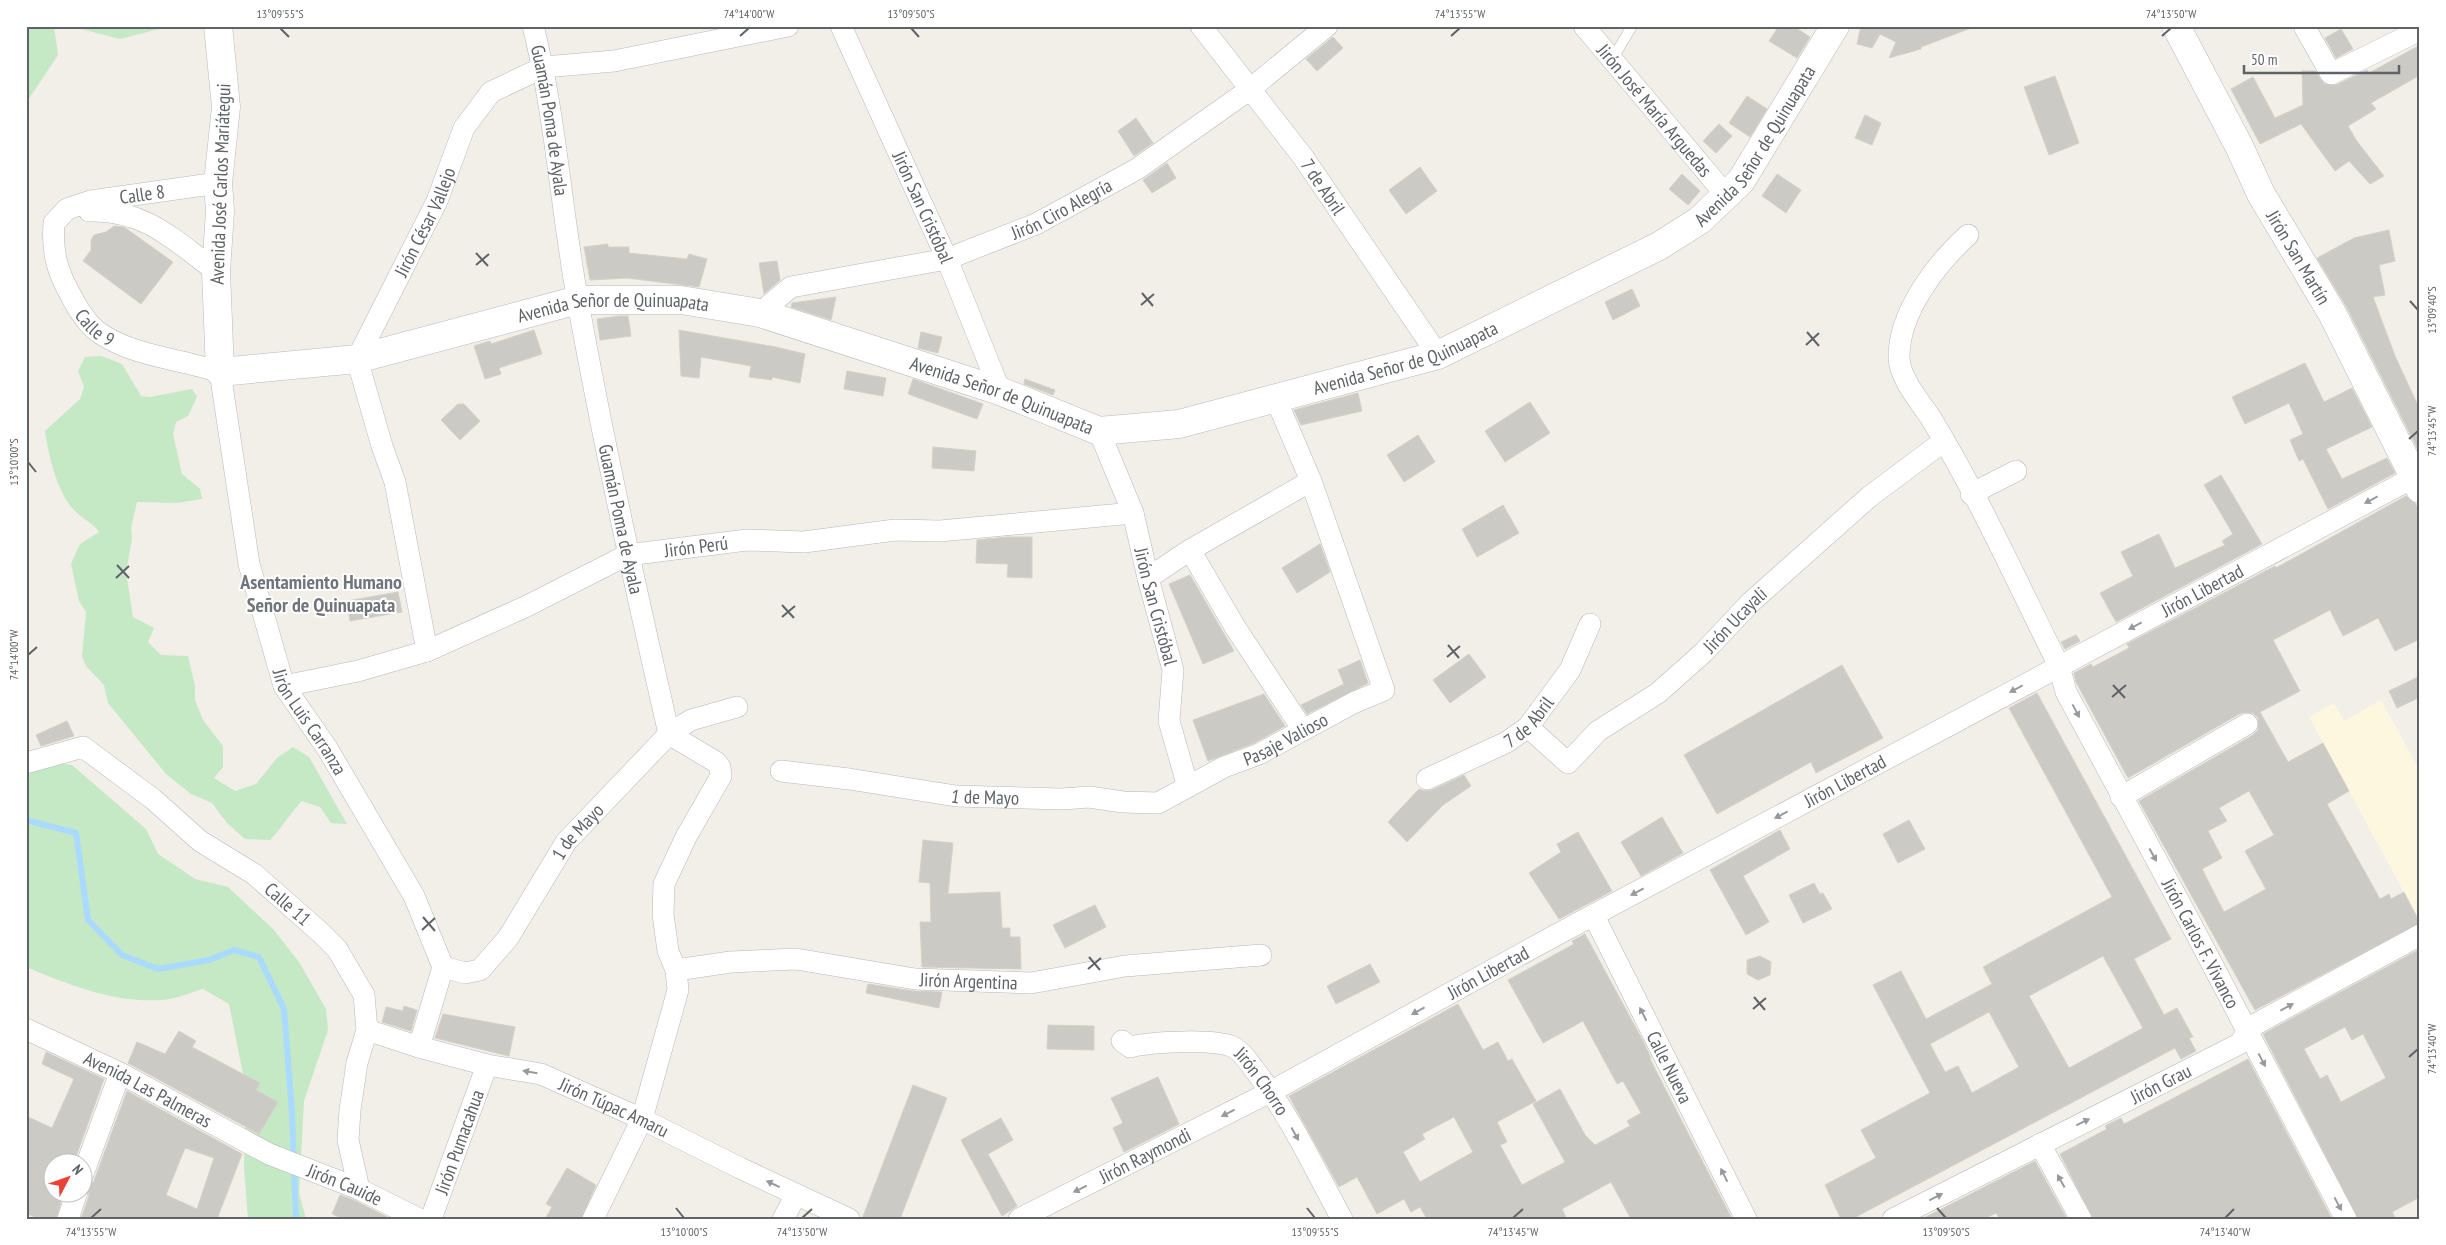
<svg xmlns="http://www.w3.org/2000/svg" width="2446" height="1245" viewBox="0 0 2446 1245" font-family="'PT Sans Narrow',sans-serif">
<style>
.commercial{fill:#fef7e0}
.green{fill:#c5e8c5}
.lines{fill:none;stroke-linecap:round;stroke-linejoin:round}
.stream{stroke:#aadaff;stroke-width:6}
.building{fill:#cccac5;stroke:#d6d1c6;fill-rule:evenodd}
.lane-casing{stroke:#b5b8bc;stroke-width:11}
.street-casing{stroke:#b5b8bc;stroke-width:22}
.secondary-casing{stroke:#b6babf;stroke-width:29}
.lane{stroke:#fff;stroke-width:10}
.street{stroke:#fff;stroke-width:21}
.secondary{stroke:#fff;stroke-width:28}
.oneway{fill:#979a9d}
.ticks{fill:none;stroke:#5f6368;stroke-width:2}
.labels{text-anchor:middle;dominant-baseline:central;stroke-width:4;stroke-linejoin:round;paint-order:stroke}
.street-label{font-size:19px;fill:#5f6368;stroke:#fff}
.neighbourhood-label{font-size:20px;font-weight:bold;fill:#70757a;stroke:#fff}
.neatline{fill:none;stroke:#5f6368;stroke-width:2}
.ticks-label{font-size:12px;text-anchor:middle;fill:#5f6368}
</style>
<rect width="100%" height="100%" fill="#f1efe8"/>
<path class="commercial" d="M2381,700L2420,771L2419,920L2309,717L2334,703L2344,721Z"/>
<path class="green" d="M26,26H54L58,55L26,103Z
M80,26H171L120,39L81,29Z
M101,356L122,364L141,396L150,397L192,389L197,397L188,416L176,422L173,434L182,474L200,489L202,499L176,503L137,502L131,528L132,539L126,572L133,617L154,628L148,642L161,655L188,656L195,686V700L203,720L223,746V767L214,778L235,791L256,784L277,758L293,747L309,757L347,824L331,823L320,807L302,801C290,813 282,828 270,840L245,839L227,823L212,803L191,794L166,774L108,703L104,685L86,666L82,656L86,612L79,601L71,564L80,544L99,532C92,522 84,520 76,512C57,494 49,456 45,431L80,399L84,387L78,371L85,357Z
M26,760L72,765L146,829L158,854L195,879L228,887L273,929L299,962L326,1009L328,1030L304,1101L299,1193L306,1219H248L244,1168L246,1089L229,1004L203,989C190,993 175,999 161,1000C114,1003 69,985 26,967Z"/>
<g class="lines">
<path class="stream" d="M26,820L76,833L88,920L122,955L158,969L209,960L234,950L259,957L284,1009L292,1112L296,1219"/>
</g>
<path class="building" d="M1779,26H1793L1810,37L1797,58L1769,41Z
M1861,26H1970L1971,28L1921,47V49L1889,58L1896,42L1880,34L1872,48L1857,44Z
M2341,29L2353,49L2336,58L2325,38Z
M1333,37L1343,48L1317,71L1306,59Z
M2420,45V75L2371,103L2376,109L2348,126L2356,140L2384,176L2370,184L2349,161L2335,171L2301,124L2260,144L2231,89L2253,77L2275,118L2303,105L2302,71H2315L2324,84L2336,85L2367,70L2369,73Z
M2055,76L2079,143L2049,155L2024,87Z
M1747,96L1767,109L1750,137L1729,123Z
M1865,115L1881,123L1872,145L1855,138Z
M1136,118L1153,143L1134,156L1118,131Z
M1719,124L1732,136L1716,153L1703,141Z
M1167,163L1176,178L1152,193L1143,180Z
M1420,167L1437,191L1406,214L1389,190Z
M1682,174L1700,191L1688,205L1669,189Z
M1777,174L1801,190L1786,213L1762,196Z
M114,226L124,227L173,262L141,304L83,261L91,250V240L94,235L106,232Z
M2389,230L2395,261L2379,265L2385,295L2373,297L2395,356L2420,410V454L2346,306L2317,258L2354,238Z
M608,244V247H629V253L687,259L689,254L707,259L699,287L627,278L590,280L584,247Z
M777,261L780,280L764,294L759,263Z
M1632,289L1640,306L1613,320L1605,302Z
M836,297L831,320L791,307L792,303Z
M619,316H628L631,336L600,340L597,319Z
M534,330L542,354L499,368L501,374L485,379L474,346L490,341L491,344Z
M679,330L776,347L805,354L800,383L772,377V380L749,377L751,366L701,357L699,378L681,376Z
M921,332L942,337L938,353L918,348Z
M2305,363L2324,402L2352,388L2372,427L2326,449L2342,479L2387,458L2395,473L2328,509L2303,459L2299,461L2290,440L2303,434L2289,403L2245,424L2232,397Z
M847,371L886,378L883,396L844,389Z
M913,379L983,404L977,419L908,394Z
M1025,379L1055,390L1053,395L1024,384Z
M1358,393L1362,411L1301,425L1294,410Z
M1530,402L1550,433L1505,462L1485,431Z
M458,404H464L480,421L460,440L441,420Z
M1418,435L1435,462L1404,482L1387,455Z
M933,447L976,451L974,471L932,468Z
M2221,475L2262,544L2116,622L2100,593L2133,576L2121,552L2159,534L2175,568L2225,545L2222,541L2233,534L2204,485Z
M2406,496L2415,503L2420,513V639L2395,651L2378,618L2343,636L2330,610L2273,640L2300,691L2260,712L2288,762L2323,743L2349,791L2327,804L2380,899L2389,894L2391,899L2404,892L2420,923L2255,1010L2139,801L2253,735L2258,730V718L2253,713H2241L2128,778L2076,682L2074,673L2091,664L2093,667L2129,648L2127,644L2275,566L2276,568ZM2249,791L2274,835L2245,851L2266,889L2224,912L2202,869L2222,858L2208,831L2227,821L2219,808Z
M1503,505L1519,533L1477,557L1462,529Z
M1008,537H1032V578L1007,577L1008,564L976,563L977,540Z
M1320,544L1330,572L1297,593L1282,568Z
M1190,575L1234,651L1203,664L1169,584Z
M398,592L402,612L350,621L347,601Z
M2076,635L2080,641L2065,649L2061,642Z
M1469,654L1486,677L1450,703L1433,680Z
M1360,660L1368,683L1307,714L1301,705L1344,684L1338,670Z
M1842,665L1883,738L1816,773L1811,762L1717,814L1684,755Z
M2420,676V697L2397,708L2389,691Z
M2037,693L2171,939L2134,959L2164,1015L2177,1008L2193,1037L2189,1038L2196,1051L2181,1059L2175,1048L1852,1219H1841L1825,1185L1876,1158L1861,1130L1930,1093L1873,985L1901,971L1926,1019L1992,984L1983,967L2112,897L2009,708ZM2103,956L2143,1028L2069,1068L2029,996ZM1989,1012L2019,1067L1972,1093L1958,1066L1945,1072L1930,1044Z
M1264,694L1285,726L1254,743L1208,761L1193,720Z
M67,721L74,736L41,746L36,735Z
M1464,775L1471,786L1443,805L1407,842L1388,822L1419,789L1425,791L1432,790Z
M1662,817L1683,853L1641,876L1621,842Z
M1909,820L1925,849L1898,863L1883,834Z
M1780,830L1790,849L1743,876L1769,922L1746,935L1710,870Z
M1578,832L1612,891L1559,919L1529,873L1561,852L1557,844Z
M923,840L953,843L948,894L1000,892L1002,928H1010V937H1020L1021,969L922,967L920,922H931L930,883L919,882Z
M1814,883L1820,894L1823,893L1832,909L1803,923L1789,895Z
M1095,905L1106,927L1065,948L1053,925Z
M1585,934L1643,1041L1651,1058L1650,1059L1732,1219H1631L1611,1182L1562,1209L1567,1219H1427L1420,1207L1411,1212L1404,1199L1377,1214L1357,1177L1339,1187L1289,1096L1458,1004L1483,1050L1498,1042L1508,1061L1512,1059L1536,1101L1497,1122L1507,1142L1500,1145L1522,1185L1565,1162L1533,1104L1560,1089L1585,1135L1595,1145L1630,1126L1627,1121L1641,1113L1623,1081L1617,1084L1583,1021L1543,1043L1508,980L1574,944L1572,941ZM1454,1117L1473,1152L1420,1182L1403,1152L1425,1139L1422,1134Z
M2420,949V1197L2392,1212L2396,1219H2358L2263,1034ZM2345,1027L2352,1040L2363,1034L2386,1078L2341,1102L2327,1075L2320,1079L2304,1049Z
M1760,956L1771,962L1770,975L1758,980L1747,974V960Z
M1370,964L1380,982L1336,1004L1327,986Z
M868,984L913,991L942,992L939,1008L866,993Z
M404,1006L417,1010L411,1031L382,1022L386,1007L403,1011Z
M443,1014L515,1027L509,1056L435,1038Z
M1048,1025L1094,1026V1050L1047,1049Z
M179,1031L196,1041L192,1047L260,1083L256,1090L278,1102L259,1134L128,1063L137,1042L165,1054Z
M46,1052L104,1079L74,1162H52V1192H64L56,1219H39L26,1213V1116L52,1128L74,1079L42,1064Z
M2248,1059L2332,1219H2093L2060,1154L2107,1129L2105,1126L2121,1118L2124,1124Z
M1158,1077L1179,1124L1124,1152L1113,1128L1123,1123L1111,1098Z
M913,1085L947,1098L915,1180L900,1219H862Z
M127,1091L242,1154L217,1219H81L89,1196L88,1187L94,1181ZM185,1148L214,1158L197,1209L166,1195Z
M1001,1118L1013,1140L988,1154L1017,1206L1002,1216L961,1140Z
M2035,1161L2067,1219H2000L1996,1213L1984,1219H1922Z
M567,1168L596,1185L581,1219H545L552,1207L546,1204Z
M340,1195L354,1200L391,1219H344L332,1214Z"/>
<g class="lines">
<g class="lane-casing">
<path id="lane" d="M1612,60L1632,26"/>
</g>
<g class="street-casing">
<g id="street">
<path id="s1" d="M533,26C556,117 561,210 578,302C604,447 636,591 669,734L716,762L720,767L721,776L686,837L664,884L663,914L668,951L676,970L678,990L642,1119L593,1219"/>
<path id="s2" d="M841,26L947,259L1000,391"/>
<path id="s3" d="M1201,26L1303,157L1438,355"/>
<path id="s4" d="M1584,26L1726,195"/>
<path d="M2304,26L2331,74L2420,30"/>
<path id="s5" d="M218,183L91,201L67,209L54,223C52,249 56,269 69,292C76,306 87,325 101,334C136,357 182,359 220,372L249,564L284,686L327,748L414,896L443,967L419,1047"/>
<path d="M89,211C145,209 174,240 216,271"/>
<path id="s6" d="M1968,235C1936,264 1899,312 1899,357C1899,378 1921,403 1932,420C1980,499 2018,584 2059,666L2066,692L2191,924L2346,1219"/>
<path id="s7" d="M760,313L791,287L947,259L1036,224L1137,169L1249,90L1327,26"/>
<path id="s8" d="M1099,431L1133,513L1148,578L1173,670L1169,721L1188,787"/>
<path d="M1971,494L2016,471"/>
<path d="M1190,550L1235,627L1303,730"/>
<path d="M1148,578L1190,550L1311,481"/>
<path id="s9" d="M427,651L395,482L382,446L357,359L437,201L464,128L491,92L544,67L614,61L788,26"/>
<path id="s10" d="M284,686L358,671L427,651L527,606L627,555L747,540L804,542L895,530L940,531L1133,513"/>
<path id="s11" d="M1528,727L1568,763L1598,731L1658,693L1704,652L1751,602L1869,497L1944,441"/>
<path id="s12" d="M26,763L83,747L153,799L200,841L254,874L321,933L337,949L364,995L367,1030L357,1063L350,1110L348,1140L359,1189"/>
<path id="s13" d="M781,771L849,779L956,796L1063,799L1089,797L1123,802L1158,803L1224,767L1259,754L1353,703L1384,690L1311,481L1276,399"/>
<path id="s14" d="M1427,779L1507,742L1528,727L1570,670L1590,624"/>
<path d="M2121,797L2247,724"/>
<path id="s15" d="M1594,916L1746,1219"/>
<path id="s16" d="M443,967L465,973L480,970L508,938L566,842L669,734L691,720L737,707"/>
<path id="s17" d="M676,970L731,962L796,959L915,979L1031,983L1125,966L1261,955"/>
<path id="s18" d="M26,1029L120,1073L269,1154L359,1189L419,1219"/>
<path id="s19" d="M367,1030L419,1047L487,1065L541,1074L642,1119L740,1168L849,1219"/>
<path id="s20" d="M1122,1041L1130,1047C1150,1042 1218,1038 1235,1048C1243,1053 1248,1061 1253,1068C1289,1113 1314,1168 1342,1219"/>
<path d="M2040,1144L2081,1219"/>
<path d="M82,1177L120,1073"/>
<path d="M68,1219L77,1192"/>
<path id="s21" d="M431,1219L487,1065"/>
<path d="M783,1219L796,1195"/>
<path id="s22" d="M1019,1219L1272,1091L1556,935L2420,474"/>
<path id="s23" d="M1893,1219L2239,1044L2254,1025L2420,935"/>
</g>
</g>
<g class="secondary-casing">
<g id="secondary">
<path id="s24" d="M218,26L226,107L218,183L220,211L216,271L220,372L357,359L578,300H681L760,313L1000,391L1099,431L1179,424L1438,355L1659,246L1700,220L1741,181L1835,26"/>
<path id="s25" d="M2176,26L2239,146L2261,194L2332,313L2420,489"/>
</g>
</g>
<use href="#lane" class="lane"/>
<use href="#street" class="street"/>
<use href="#secondary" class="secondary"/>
</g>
<defs><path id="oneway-solid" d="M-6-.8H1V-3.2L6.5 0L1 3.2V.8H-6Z" transform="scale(1.25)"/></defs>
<g class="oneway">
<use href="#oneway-solid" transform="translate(2371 500) rotate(152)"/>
<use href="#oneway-solid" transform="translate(2135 626) rotate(152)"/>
<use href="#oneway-solid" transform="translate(2016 689) rotate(152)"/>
<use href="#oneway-solid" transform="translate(2076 711) rotate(62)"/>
<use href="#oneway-solid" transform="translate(1781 815) rotate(152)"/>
<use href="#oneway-solid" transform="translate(2153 855) rotate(61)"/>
<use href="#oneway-solid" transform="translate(1637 892) rotate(152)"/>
<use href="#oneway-solid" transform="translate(2287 1007) rotate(-28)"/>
<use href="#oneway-solid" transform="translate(1418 1011) rotate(151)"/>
<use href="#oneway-solid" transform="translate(1643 1014) rotate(-117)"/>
<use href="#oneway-solid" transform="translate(2262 1060) rotate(62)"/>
<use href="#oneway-solid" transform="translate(530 1072) rotate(-170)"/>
<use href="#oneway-solid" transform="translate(1228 1113) rotate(153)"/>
<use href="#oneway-solid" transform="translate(2083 1122) rotate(-26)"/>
<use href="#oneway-solid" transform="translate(1295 1134) rotate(61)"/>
<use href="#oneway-solid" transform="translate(1724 1175) rotate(-117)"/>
<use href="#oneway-solid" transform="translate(2061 1181) rotate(-119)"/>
<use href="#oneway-solid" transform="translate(773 1184) rotate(-155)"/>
<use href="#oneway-solid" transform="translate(1080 1189) rotate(154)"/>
<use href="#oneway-solid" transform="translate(1936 1197) rotate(-27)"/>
<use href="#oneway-solid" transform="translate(2338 1204) rotate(62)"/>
</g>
<path class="ticks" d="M280,28L289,37M911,28L919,37M740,36L749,28M1451,36L1460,28M2162,36L2171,28M476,253L488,266M476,265L489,254M1142,293L1153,306M2410,301L2418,310M1141,305L1154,294M1807,332L1819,346M1806,345L1819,333M2409,439L2418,431M28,462L36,472M117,565L129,578M116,578L129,566M782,605L794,618M782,617L795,606M1448,645L1459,658M28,655L37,647M1447,657L1460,646M2113,685L2125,698M2112,697L2126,685M423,917L435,931M422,930L435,918M1089,957L1100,970M1088,969L1101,958M1754,997L1765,1010M1753,1009L1766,998M2409,1057L2418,1049M676,1208L684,1218M1307,1208L1315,1218M1937,1208L1946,1218M91,1218L101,1209M802,1218L812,1209M1513,1218L1523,1209M2225,1218L2234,1209"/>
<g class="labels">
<g class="street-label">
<text stroke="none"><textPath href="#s4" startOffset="110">Jirón José María Arguedas</textPath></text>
<text stroke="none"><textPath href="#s1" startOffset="96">Guamán Poma de Ayala</textPath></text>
<text stroke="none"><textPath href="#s24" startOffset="1992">Avenida Señor de Quinuapata</textPath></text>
<text transform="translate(220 184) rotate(-88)">Avenida José Carlos Mariátegui</text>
<text stroke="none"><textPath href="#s3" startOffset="202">7 de Abril</textPath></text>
<text transform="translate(142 194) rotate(-8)">Calle 8</text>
<text stroke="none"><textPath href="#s2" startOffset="199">Jirón San Cristóbal</textPath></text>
<text stroke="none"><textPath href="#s7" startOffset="324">Jirón Ciro Alegría</textPath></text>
<text stroke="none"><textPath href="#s9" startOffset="454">Jirón César Vallejo</textPath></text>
<text stroke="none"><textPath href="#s25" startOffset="262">Jirón San Martín</textPath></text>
<text stroke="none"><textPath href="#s24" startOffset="748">Avenida Señor de Quinuapata</textPath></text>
<text stroke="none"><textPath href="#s5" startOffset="289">Calle 9</textPath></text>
<text stroke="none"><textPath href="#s24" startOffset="1572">Avenida Señor de Quinuapata</textPath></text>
<text stroke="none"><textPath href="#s24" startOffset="1152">Avenida Señor de Quinuapata</textPath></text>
<text stroke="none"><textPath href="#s1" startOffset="501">Guamán Poma de Ayala</textPath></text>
<text stroke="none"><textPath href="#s10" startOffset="439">Jirón Perú</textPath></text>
<text stroke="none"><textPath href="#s22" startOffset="1340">Jirón Libertad</textPath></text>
<text stroke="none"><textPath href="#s8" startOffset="185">Jirón San Cristóbal</textPath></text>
<text stroke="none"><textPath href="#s11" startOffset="275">Jirón Ucayali</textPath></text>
<text stroke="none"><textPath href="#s14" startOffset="118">7 de Abril</textPath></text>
<text stroke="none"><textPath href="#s5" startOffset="788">Jirón Luis Carranza</textPath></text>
<text stroke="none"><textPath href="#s13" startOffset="522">Pasaje Valioso</textPath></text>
<text stroke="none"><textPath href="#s22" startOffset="935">Jirón Libertad</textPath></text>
<text stroke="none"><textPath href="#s13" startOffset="206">1 de Mayo</textPath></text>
<text stroke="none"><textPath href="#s16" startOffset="208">1 de Mayo</textPath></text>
<text stroke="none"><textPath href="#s12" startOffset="318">Calle 11</textPath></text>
<text stroke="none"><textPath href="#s6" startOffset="805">Jirón Carlos F. Vivanco</textPath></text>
<text stroke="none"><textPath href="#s22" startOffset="530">Jirón Libertad</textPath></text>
<text stroke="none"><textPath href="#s17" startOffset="295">Jirón Argentina</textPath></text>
<text stroke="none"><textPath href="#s15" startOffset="169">Calle Nueva</textPath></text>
<text stroke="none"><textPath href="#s20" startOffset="159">Jirón Chorro</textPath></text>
<text stroke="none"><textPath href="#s23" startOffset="300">Jirón Grau</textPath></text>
<text stroke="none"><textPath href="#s18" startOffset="136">Avenida Las Palmeras</textPath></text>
<text stroke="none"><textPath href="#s19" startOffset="260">Jirón Túpac Amaru</textPath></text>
<text stroke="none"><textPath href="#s21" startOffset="82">Jirón Pumacahua</textPath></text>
<text stroke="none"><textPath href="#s22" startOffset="141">Jirón Raymondi</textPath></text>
<text stroke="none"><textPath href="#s18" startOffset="355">Jirón Cauide</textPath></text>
</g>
<g class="neighbourhood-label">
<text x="321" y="582">Asentamiento Humano<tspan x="321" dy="23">Señor de Quinuapata</tspan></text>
</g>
</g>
<rect width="2446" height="1245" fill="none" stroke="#ffffff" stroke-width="55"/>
<g transform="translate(68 1178) rotate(49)"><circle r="24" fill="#ffffff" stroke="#bfc1c3"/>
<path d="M0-4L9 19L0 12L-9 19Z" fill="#ea4335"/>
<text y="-8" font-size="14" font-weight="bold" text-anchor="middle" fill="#5f6368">N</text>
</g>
<path d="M2244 65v8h155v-8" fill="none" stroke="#5f6368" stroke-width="2.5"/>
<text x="2251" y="65" font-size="15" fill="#5f6368" stroke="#ffffff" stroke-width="4" paint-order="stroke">50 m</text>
<rect x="28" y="28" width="2390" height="1190" class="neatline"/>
<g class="ticks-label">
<text x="280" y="18">13°09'55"S</text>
<text x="749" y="18">74°14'00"W</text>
<text x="911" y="18">13°09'50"S</text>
<text x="1460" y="18">74°13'55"W</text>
<text x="2171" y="18">74°13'50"W</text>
<text transform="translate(2432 310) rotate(-90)" y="4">13°09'40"S</text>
<text transform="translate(2432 431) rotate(-90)" y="4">74°13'45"W</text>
<text transform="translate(14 462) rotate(-90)" y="4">13°10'00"S</text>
<text transform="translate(14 655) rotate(-90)" y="4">74°14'00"W</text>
<text transform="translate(2432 1049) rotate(-90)" y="4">74°13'40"W</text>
<text x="91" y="1236">74°13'55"W</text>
<text x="684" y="1236">13°10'00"S</text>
<text x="802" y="1236">74°13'50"W</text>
<text x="1315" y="1236">13°09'55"S</text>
<text x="1513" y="1236">74°13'45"W</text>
<text x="1946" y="1236">13°09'50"S</text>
<text x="2225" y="1236">74°13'40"W</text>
</g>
</svg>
